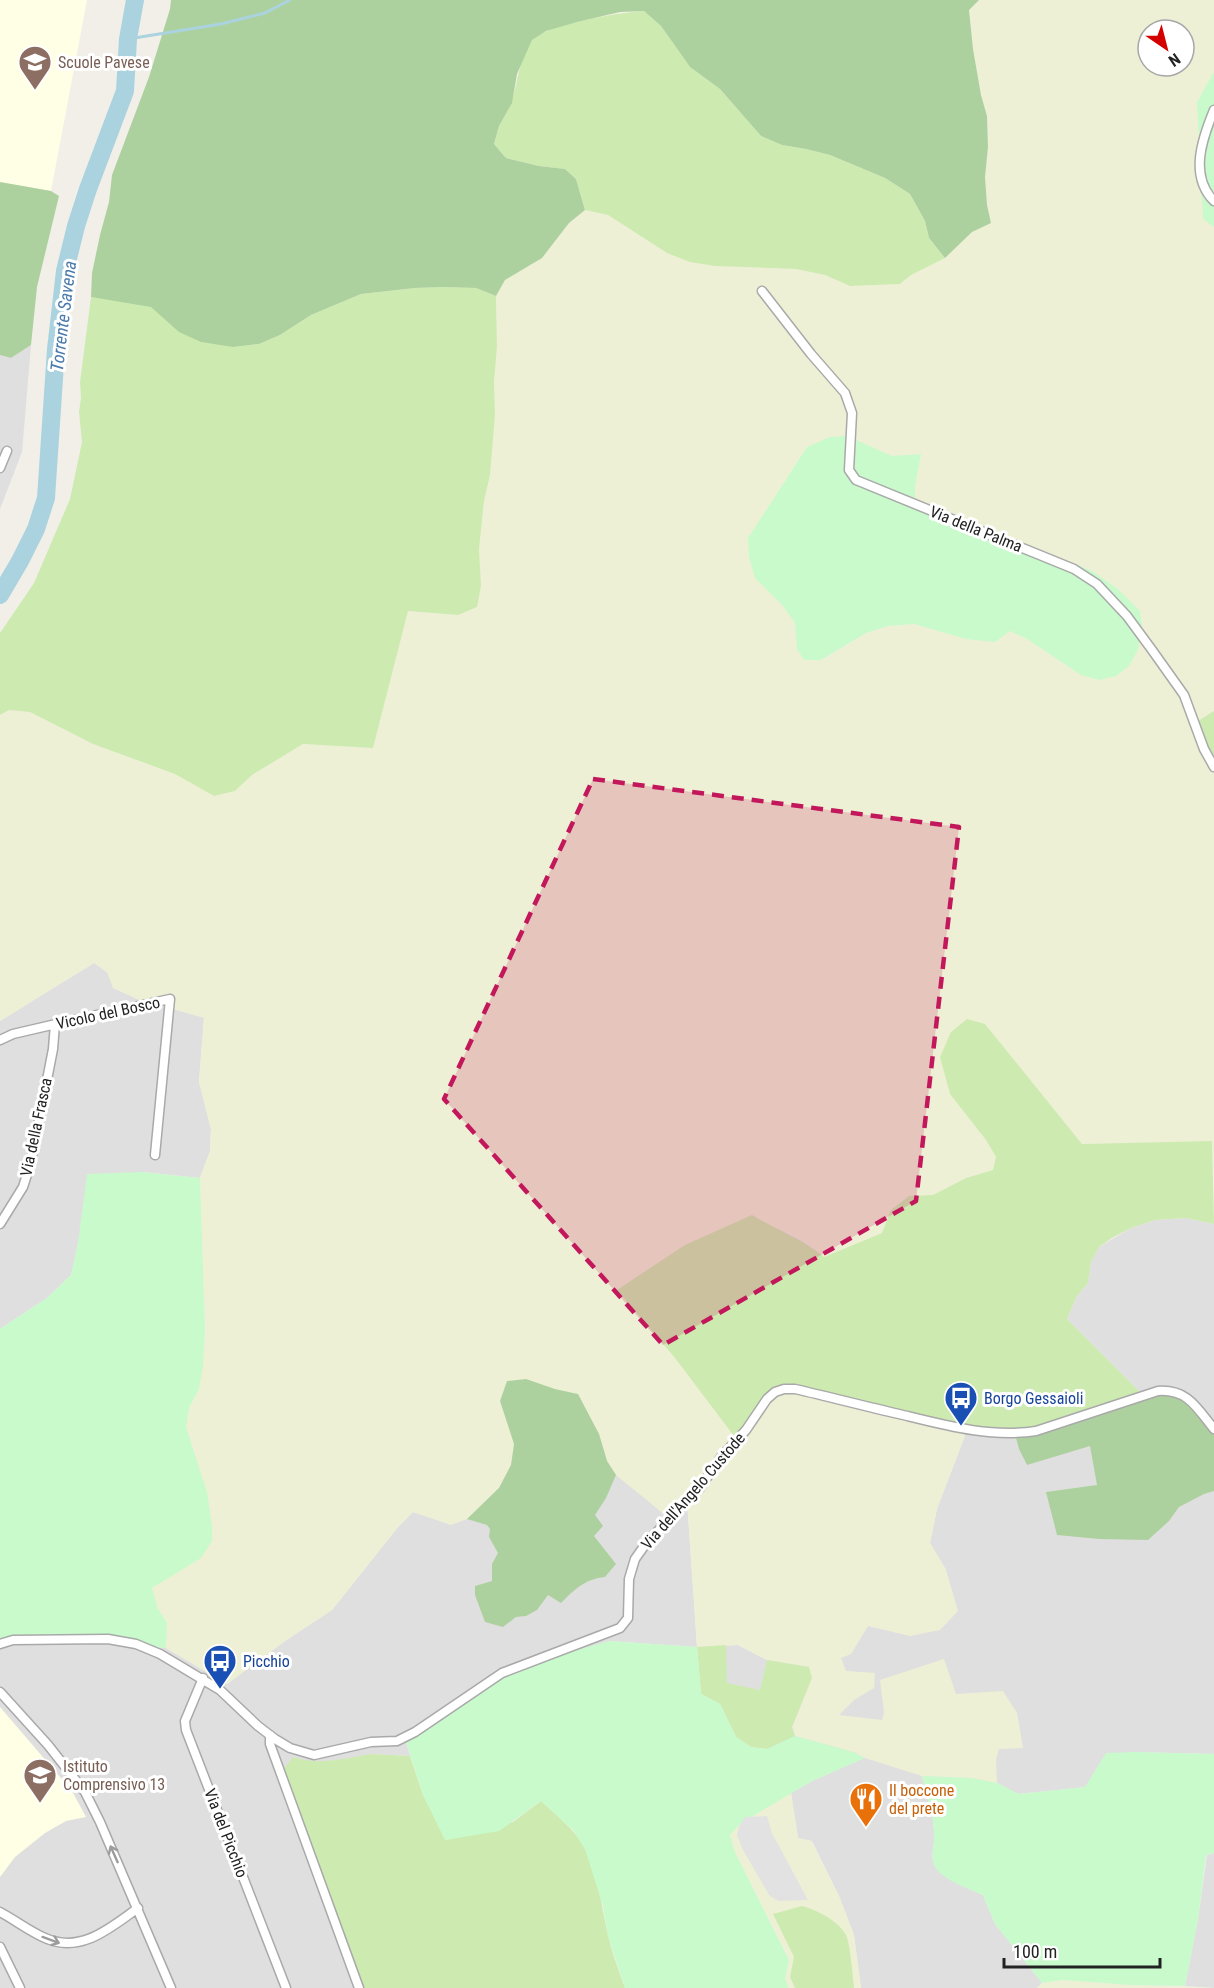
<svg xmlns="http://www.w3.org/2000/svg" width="1214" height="1988" viewBox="0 0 1214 1988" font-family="'Roboto Condensed',sans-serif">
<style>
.residential{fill:#e0dfdf}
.education{fill:#ffffe5}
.farmland{fill:#eef0d5;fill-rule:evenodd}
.grass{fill:#cdebb0}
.forest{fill:#add19e}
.park{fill:#c8facc}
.parking{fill:#e2e2e2}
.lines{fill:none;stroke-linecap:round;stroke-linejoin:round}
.stream{stroke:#aad3df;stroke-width:3}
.river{stroke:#aad3df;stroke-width:18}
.minor-casing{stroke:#a9a9a9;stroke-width:11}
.minor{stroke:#fff;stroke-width:8}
.oneway{stroke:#9c9c9c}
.marked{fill:#c2185b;fill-opacity:0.2;stroke:#c2185b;stroke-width:4.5;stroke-dasharray:12 8;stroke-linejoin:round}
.labels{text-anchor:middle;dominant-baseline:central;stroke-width:6;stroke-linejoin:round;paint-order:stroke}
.education-label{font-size:16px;fill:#785e54;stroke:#fff;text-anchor:start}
.street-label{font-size:16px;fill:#222;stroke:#fff}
.transit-label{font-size:16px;fill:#164399;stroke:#fff;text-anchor:start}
.food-label{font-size:16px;fill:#c56008;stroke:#fff;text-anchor:start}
.water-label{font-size:18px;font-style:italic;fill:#4a7aab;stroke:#fff}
</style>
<rect width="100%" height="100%" fill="#f2efe9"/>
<path class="residential" d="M31,345L22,452L0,509V355L11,358Z
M94,963L107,972L137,999L204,1017L199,1082L211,1129L210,1151L200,1178L142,1172L78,1243L71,1275L47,1298L0,1329V1021Z
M1186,1218L1214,1224V1754L1135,1752L1086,1787L1018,1794L997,1783L971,1778L922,1776L932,1813L935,1837L932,1857L957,1883L983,1895L995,1924L1042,1983L1037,1988H861L854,1935L839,1896L812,1841L798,1838L791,1793L812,1781L864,1758L767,1749L697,1647L609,1641L406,1742L410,1756L372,1754L330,1762H308L293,1757L361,1988H0V1642L45,1636L166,1648L227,1684L285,1641L332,1610L398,1527L413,1512L451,1524L578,1394L599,1434L687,1500L697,1647L738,1645L767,1660L946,1570L930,1543L937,1509L966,1433L1058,1422L1140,1392L1067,1319L1077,1296L1088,1283L1091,1262L1099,1247L1131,1228L1155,1220Z
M1214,1853V1988L1185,1986L1198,1919L1207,1855Z"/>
<path class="education" d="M0,0H87L51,191L0,182Z
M0,1707L72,1791L86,1817L66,1821L45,1833L15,1857L0,1877Z"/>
<path class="farmland" d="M979,0H1214V711L1198,722L1214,759V1169L1212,1142L1082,1144L985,1024L950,1094L986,1140L996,1157L993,1170L966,1178L933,1195L909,1196L891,1210L882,1233L824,1257L811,1246L791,1234L768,1225L752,1215L618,1290L675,1358L768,1397L782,1393L803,1394L974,1430L966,1433L937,1509L930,1543L946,1570L958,1611L940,1630L910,1636L868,1626L851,1654L841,1658L846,1671L875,1673L874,1688L854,1700L839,1715L882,1720L884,1713L880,1680L944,1659L956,1694L1003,1691L1017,1713L1023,1748L999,1749L996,1760L997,1783L971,1778L922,1776L865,1758L853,1752L795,1736L792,1727L801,1705L809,1667L767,1660L738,1645L697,1647L687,1500L670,1519L616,1475L607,1461L599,1434L578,1394L555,1389L514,1444L511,1465L499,1488L467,1519L451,1525L413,1512L398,1527L332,1610L285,1641L227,1684L166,1648L167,1623L158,1609L151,1588L174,1573L196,1457L186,1427L189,1408L199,1389L205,1328L200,1178L210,1151L211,1129L199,1082L204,1018L137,999L113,988L107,972L94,963L0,1021V715L9,710L30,712L93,744L175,774L214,796L235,791L252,775L303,744L373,748L408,611L458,615L481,586L479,549L484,501L490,475L495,415L494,381L497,347L496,296L505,280L542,258L569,223L585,210L608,215L667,253L691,262L715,266L796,269L825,275L850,286L900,284L911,275L945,258L972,232L991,222L987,205L985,177L988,147L987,116L981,95L973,49L969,9ZM1148,30H1184V66H1148ZM807,447L892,456L920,454L915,487V502L956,515L1092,571L1118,589L1140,611L1142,625L1081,675L1027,639L1009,630L966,639L914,624L888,626L866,633L822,660L797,649L795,623L783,606L771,595L763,518L780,488Z
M791,1793L798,1838L811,1841L839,1896L854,1935L861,1988H789L785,1980L789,1959L735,1852L730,1835L741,1823Z
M1062,1980L1130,1985L1214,1988H1037L1042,1983Z"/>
<path class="grass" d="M644,11L661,26L690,67L720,89L761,136L782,145L806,149L830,155L885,178L910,194L925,221L929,238L945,258L911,275L900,284L850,286L825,275L796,269L715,266L690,262L667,253L608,215L585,210L576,179L565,169L539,166L506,158L494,144C496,138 497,132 499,126C503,118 509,110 512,101C517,85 521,52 532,40C547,24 622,12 644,11Z
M114,230L233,347L259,344L280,335L311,315L361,294L415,288L444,287L476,288L496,296L497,347L494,381L495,415L490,475L484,501L479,549L481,586L477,607L458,615L408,611L373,748L303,744L252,775L235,791L214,796L175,774L93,744L30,712L9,710L0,715V633L34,583L70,499L82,442L79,412L81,398L80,382L91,297L106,299Z
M1214,711V759L1206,746L1198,721Z
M967,1019L985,1024L1082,1144L1212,1141L1214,1224L1186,1218L1155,1220L1131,1228L1112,1238L1099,1247L1091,1262L1088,1283L1077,1296L1067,1319L1140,1392L1058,1422L1024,1429L974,1430L803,1394L782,1393L768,1398L737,1440L675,1358L617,1290L685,1245L752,1215C776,1230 802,1238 824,1257L882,1233L891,1210L909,1196L933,1195L966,1178L993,1170L996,1157L986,1140L950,1094L940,1057L951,1032Z
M726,1645L727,1683L760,1690L767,1660L809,1667L812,1678L792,1727L795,1736L767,1749L751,1747L736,1737L720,1704L701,1694L697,1647Z
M372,1754L410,1756L423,1795L446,1840L513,1822L541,1801C557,1816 575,1829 585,1849C599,1876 601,1906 608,1935C612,1953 619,1971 625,1988H361L282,1771L293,1757C322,1766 343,1758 372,1754Z
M802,1906C817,1910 839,1921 846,1935C850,1943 853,1977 854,1988H795L790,1977L794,1957L773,1914Z"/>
<path class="forest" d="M171,0H979L969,10L973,49L981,95L987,116L988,147L985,177L987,205L991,223L972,232L945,258L929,238L925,221L910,194L885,178L830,155L806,149L782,145L761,136L720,89L690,67L661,26L644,11L620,12L577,22L546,31L532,40L517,74L512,103L499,126L494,144L506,158L539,166L565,169L576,179L585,210L569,223L542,258L505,280L496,296L476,288L444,287L415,288L361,294L311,315L280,335L259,344L233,347L201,342L179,332L151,307L91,297L92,273L100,235L109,202L112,175L149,77L170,9Z
M0,182L51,191L59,196L37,287L31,345L11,358L0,355Z
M526,1379L555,1389L578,1394L599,1434L607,1461L616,1475L606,1498L595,1515L603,1526L594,1536L616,1564L605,1577C585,1579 575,1589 561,1603L548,1595L537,1610L526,1616L516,1617L503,1627L485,1622L475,1595V1586L492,1581V1564L498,1553L489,1537L490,1529L487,1525L467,1519L499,1488L511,1465L514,1444L500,1401L507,1381Z
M1158,1391L1182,1395L1214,1429V1491L1204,1494L1179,1507L1169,1521L1148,1540L1099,1539L1057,1535L1046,1492L1097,1485L1090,1446L1027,1465L1019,1449L1015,1434Z"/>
<path class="park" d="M1214,72V227L1203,219L1197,102Z
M847,436L892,456L921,454L915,487V502L956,515L1092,571L1118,589L1140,611L1142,625L1138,650L1129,666L1116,676L1099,680L1081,675L1027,639L1010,631L995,642L966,639L914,624L888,626L866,633L821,660H804L797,649L795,623L783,606L755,578L749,557L748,538L807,447L830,437Z
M142,1172L200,1178L205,1328L203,1366L199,1389L189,1408L186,1427L207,1492L212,1526V1541L201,1558L152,1588L158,1609L167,1623L166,1648L45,1636L0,1642V1329L47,1298L71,1275L78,1243L87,1174Z
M609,1641L697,1647L701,1694L720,1704L736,1737L751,1747L767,1749L795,1736L853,1752L865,1758L812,1781L741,1823L730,1835L735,1852L789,1960L785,1979L789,1988H625L608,1936L603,1906L585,1849L573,1830L541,1801L499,1831L445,1840L423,1795L406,1742L498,1679L563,1654Z
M1135,1752L1214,1754V1853L1206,1855L1198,1919L1185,1986L1130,1985L1062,1980L1042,1983L995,1924L983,1895C971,1890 947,1881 938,1871C928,1861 935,1847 934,1835C934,1814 926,1796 922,1776L971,1778L997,1783L1019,1794L1085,1787L1106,1753Z"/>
<path class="parking" d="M767,1816L772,1833L808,1900L778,1901L769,1895L742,1848L737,1835L739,1826L745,1817Z"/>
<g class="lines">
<path class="stream" d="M128,39L221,24L265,13L290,0"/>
<path class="river" d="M0,595L20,561L36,529L46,498L56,349L65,271L76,226L88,189L125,91L128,39L135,0"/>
<g class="minor-casing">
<path id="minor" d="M1214,110C1202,139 1189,176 1214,201
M762,291L811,354L845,393L852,413L849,470L856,480L1074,569L1097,584L1127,616L1152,650L1184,695L1204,749L1214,767
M0,468L7,451
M0,1040L13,1034L69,1021L170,999L155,1155
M0,1224L23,1187L31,1162L53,1049L55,1024
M0,1644L13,1640L108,1639L136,1644L160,1654L220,1690L258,1726L275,1739L290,1748L314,1755L371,1742L397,1741L415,1732L502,1673L620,1628L628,1618L629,1579L635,1559L647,1542L700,1488L721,1457L746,1430L767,1399L775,1392L784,1389H795C830,1397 864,1406 899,1414C944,1425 990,1438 1036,1431L1158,1391C1188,1389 1197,1408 1214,1429
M203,1678L185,1721L186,1730L286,1988
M0,1692L48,1745L85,1792L100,1822L171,1988
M270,1735V1744L359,1988
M0,1912C15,1920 29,1931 45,1938C81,1954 110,1928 138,1908
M0,1947L20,1988"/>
</g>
<use href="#minor" class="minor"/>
</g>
<defs><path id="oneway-shaft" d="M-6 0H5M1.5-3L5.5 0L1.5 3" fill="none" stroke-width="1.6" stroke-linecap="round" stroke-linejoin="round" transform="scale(1.5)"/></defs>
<g class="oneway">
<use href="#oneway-shaft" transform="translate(114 1854) rotate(-114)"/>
<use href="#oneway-shaft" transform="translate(51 1940) rotate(20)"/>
</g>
<path class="marked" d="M593,779L959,827L916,1201L663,1345L444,1099Z"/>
<defs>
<g id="school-pin" transform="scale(1.725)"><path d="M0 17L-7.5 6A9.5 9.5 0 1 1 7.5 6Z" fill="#8d6e63" stroke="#fff"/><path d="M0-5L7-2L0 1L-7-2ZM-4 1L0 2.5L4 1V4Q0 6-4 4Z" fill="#fff"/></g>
<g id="bus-pin" transform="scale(1.725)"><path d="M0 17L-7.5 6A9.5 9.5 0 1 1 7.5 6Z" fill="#1a4fb4" stroke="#fff"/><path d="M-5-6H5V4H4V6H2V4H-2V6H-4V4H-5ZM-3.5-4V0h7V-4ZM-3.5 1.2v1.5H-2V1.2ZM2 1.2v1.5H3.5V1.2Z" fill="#fff"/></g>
<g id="restaurant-pin" transform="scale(1.725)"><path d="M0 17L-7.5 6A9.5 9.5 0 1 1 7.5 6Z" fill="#e8710a" stroke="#fff"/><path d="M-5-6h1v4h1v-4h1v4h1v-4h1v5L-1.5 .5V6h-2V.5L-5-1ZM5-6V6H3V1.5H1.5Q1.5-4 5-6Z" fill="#fff"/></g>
</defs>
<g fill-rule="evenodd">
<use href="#school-pin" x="35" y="62"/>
<use href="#bus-pin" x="961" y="1398"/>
<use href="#bus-pin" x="220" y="1661"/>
<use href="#school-pin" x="40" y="1775"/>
<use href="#restaurant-pin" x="866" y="1799"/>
</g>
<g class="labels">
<g class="education-label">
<text x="58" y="62">Scuole Pavese</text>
<text x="63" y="1766">Istituto<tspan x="63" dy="18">Comprensivo 13</tspan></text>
</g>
<g class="street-label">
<text transform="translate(976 529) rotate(22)">Via della Palma</text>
<text transform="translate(108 1013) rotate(-12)">Vicolo del Bosco</text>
<text transform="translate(36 1127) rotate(-78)">Via della Frasca</text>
<text transform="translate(693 1491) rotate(-49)">Via dell'Angelo Custode</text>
<text transform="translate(226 1833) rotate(69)">Via del Picchio</text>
</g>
<g class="transit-label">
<text x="984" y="1398">Borgo Gessaioli</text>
<text x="243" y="1661">Picchio</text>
</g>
<g class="food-label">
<text x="889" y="1790">Il boccone<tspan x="889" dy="18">del prete</tspan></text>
</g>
<g class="water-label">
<text transform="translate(63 316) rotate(-83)">Torrente Savena</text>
</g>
</g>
<g transform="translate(1166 48) rotate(145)"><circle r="28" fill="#ffffff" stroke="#a7a7a7" stroke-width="1.5"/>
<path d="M0-4.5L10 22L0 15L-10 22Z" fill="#d40000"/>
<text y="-9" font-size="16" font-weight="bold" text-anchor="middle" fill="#222222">N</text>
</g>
<path d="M1004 1958v9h156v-9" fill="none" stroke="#222222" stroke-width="3"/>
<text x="1013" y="1958" font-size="18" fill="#222222" stroke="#ffffff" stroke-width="4.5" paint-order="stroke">100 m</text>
</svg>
